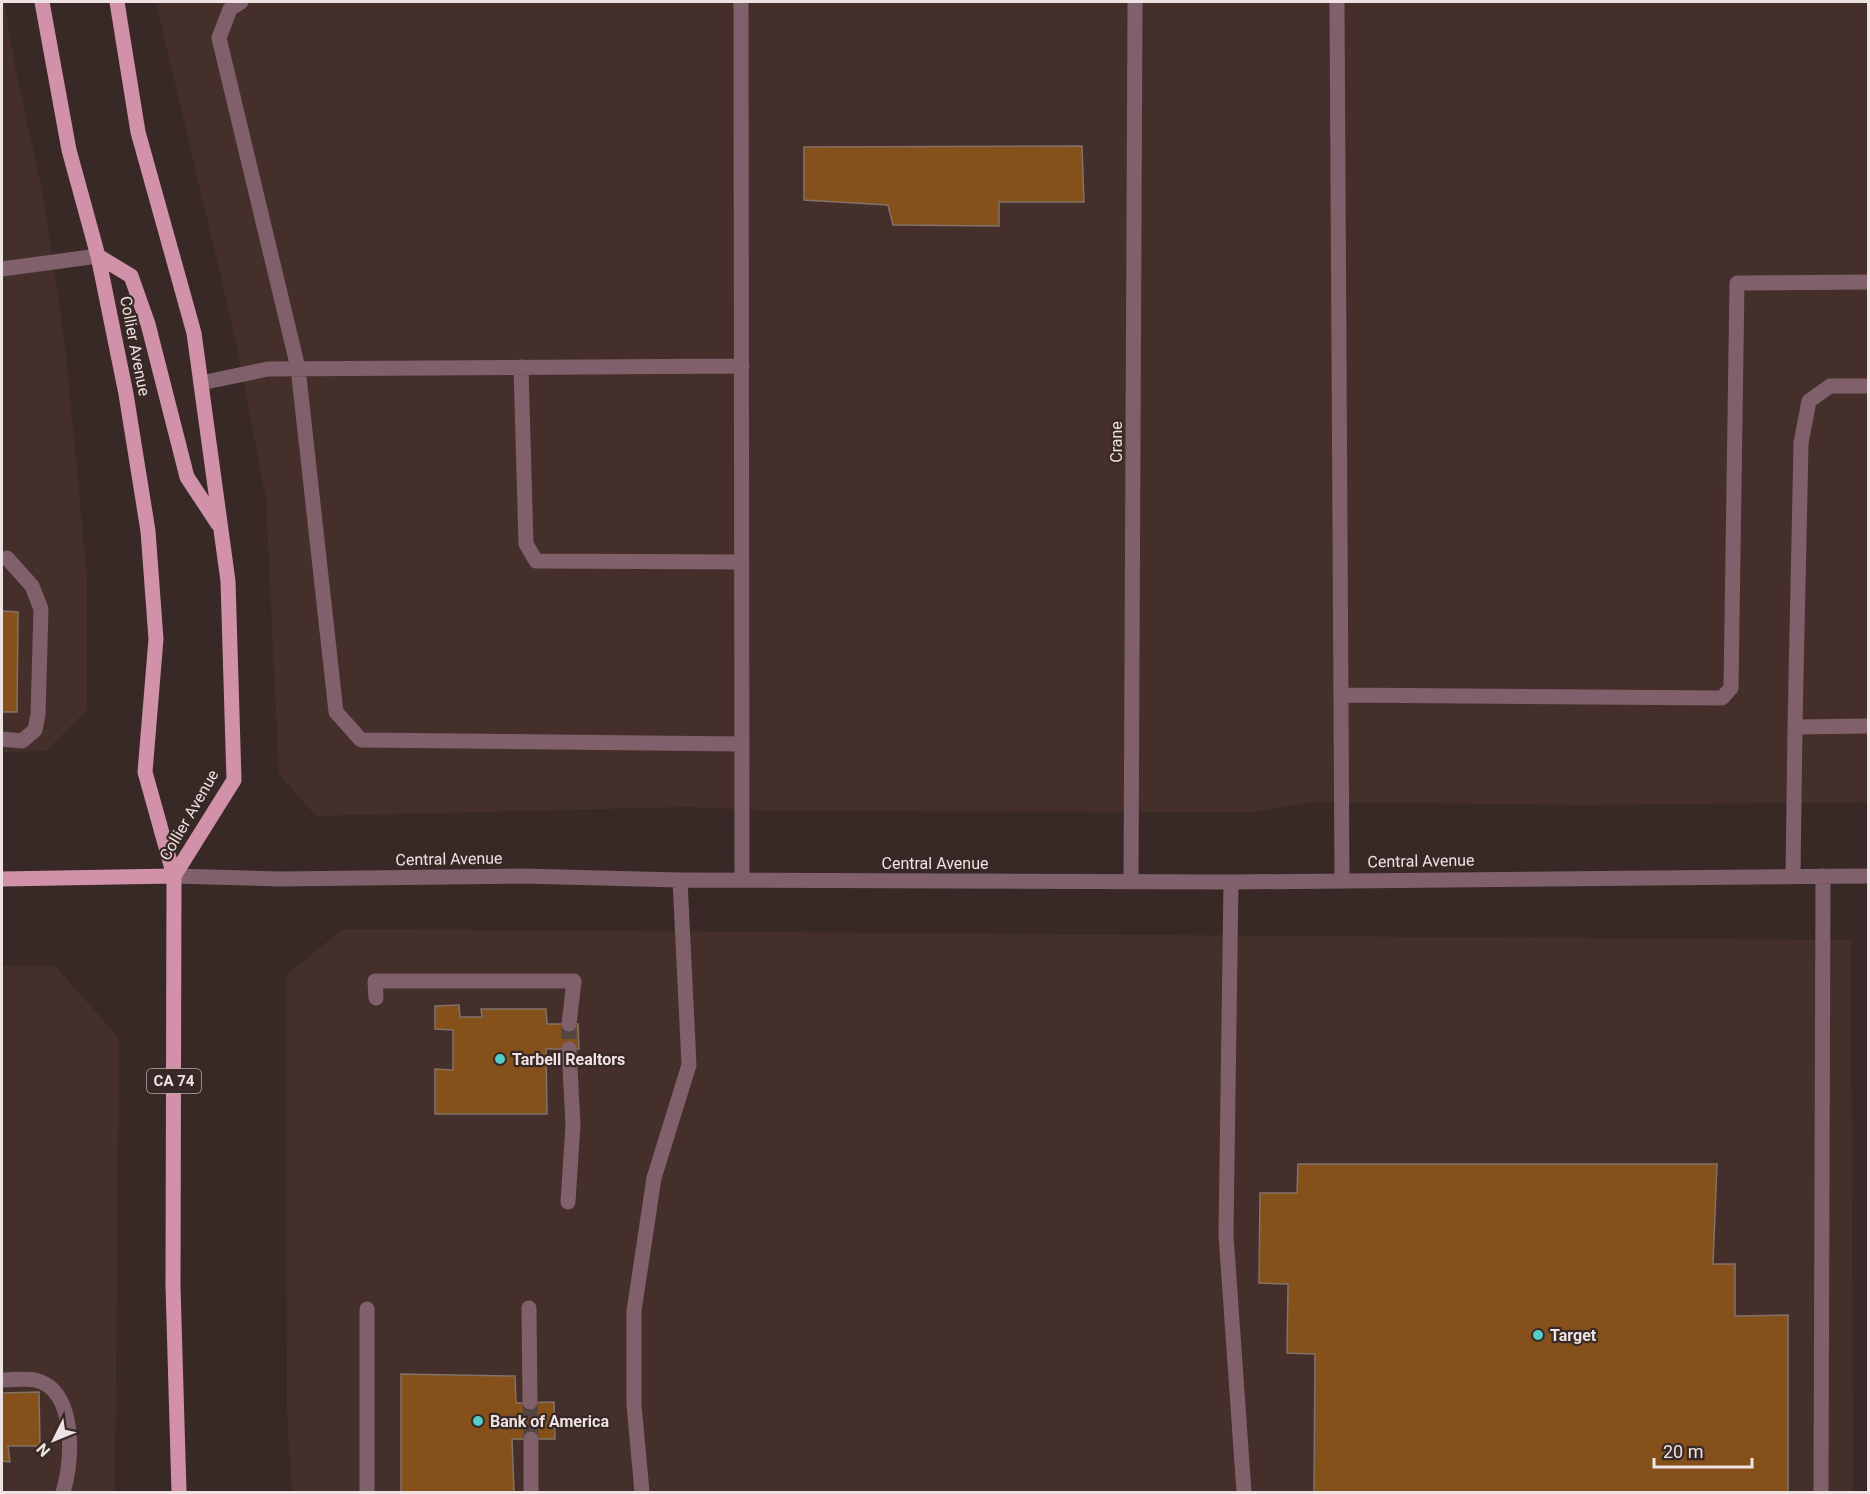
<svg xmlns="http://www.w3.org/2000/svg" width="1870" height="1494" viewBox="0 0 1870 1494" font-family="Roboto,sans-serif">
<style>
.built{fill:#452f2b}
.building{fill:#86501b;stroke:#817369;stroke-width:1.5}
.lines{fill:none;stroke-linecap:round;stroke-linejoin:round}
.minor-tunnel{stroke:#534542;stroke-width:15;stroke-dasharray:15 8;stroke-linecap:butt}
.minor{stroke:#7f606b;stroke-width:15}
.major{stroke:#d191a8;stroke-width:15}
.poi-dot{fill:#54cdc8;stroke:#382926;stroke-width:2}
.labels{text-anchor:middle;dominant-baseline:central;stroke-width:4.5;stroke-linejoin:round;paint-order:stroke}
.shield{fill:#382926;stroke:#b7abaa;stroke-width:1.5}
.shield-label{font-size:15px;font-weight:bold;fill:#eee3e2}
.street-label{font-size:16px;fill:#eee3e2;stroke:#382926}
.poi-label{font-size:16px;font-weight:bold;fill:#eee3e2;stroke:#382926;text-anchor:start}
</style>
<rect width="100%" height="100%" fill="#382926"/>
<path class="built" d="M2,2H4L16,71L44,200L65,345L87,577V710L46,751L2,752Z
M156,2H1868V802L1584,805L1315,802L1254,812L782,811L686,807L316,816L279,774L266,499L234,333Z
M343,929L1851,940L1853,1492H292L287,1412L286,975Z
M2,966H55L119,1038L115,1492H2Z"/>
<path class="building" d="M1082,146L1084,202H999V226L893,225L888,205L804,200V147Z
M2,611L18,612L17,712H2Z
M459,1005L460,1017H482L481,1009H546L547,1024H578L579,1049H546L547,1114H435V1069L453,1070V1030L435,1029V1006Z
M1298,1164H1717L1713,1264H1735V1316L1788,1315V1492H1314L1315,1354L1287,1353L1288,1284L1259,1283L1260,1193H1297Z
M401,1374L515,1376L516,1403L554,1402L555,1439H512L514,1492H401Z
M39,1392L40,1446H8L10,1462L2,1461V1393Z"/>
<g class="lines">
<path class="minor-tunnel" d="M569,1024V1049
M530,1402L531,1439"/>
<path class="minor" d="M241,2L230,9L219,38L298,368L336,712L361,740L742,744
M741,2L742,880
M1337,2L1342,880
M2,269L98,256
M521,367L526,544L536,561L742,562
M201,383L268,369L742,366
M1342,695L1722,698L1731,688L1737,283L1868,282
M1795,727L1801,443L1809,401L1830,386H1868
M2,739L22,741L35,730L38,715L41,609L32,586L7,558
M174,876L279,879L522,876L680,880L1231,882L1868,876
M1793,876L1795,727L1868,726
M1131,882L1135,2
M1231,882L1226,1235L1244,1492
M376,998L375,981H574L569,1024
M568,1202L573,1125L569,1049
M529,1308L530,1402
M367,1309V1492
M2,1380C12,1380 25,1378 35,1380C77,1389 73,1462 63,1492
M531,1492V1439
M642,1492L634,1405V1311L654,1178L689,1065L680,880
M1821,1492L1823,876"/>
<path class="major" d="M42,2L69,150L98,256L126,394L148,531L156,639L145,772L174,876L173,1286L179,1492
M117,2L138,132L194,333L228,581L234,780L174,876
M98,256L131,276L148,324L187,477L218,524
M2,879L174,876"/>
</g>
<g class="poi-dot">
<circle cx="500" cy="1059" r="6"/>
<circle cx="1538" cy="1335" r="6"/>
<circle cx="478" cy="1421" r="6"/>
</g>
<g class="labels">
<rect class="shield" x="147" y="1069" width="54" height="24" rx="4.5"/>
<g class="shield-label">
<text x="174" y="1081">CA 74</text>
</g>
<g class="street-label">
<text transform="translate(135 346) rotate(79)">Collier Avenue</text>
<text transform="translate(1116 442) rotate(-90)">Crane</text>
<text transform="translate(189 815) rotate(-60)">Collier Avenue</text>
<text transform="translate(449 859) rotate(-1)">Central Avenue</text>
<text transform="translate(1421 861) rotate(-1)">Central Avenue</text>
<text x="935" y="863">Central Avenue</text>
</g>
<g class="poi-label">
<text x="512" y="1059">Tarbell Realtors</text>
<text x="1550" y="1335">Target</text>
<text x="490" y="1421">Bank of America</text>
</g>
</g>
<rect width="1870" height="1494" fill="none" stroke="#eee3e2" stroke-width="6"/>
<g transform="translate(54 1440) rotate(227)" stroke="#382926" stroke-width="4.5" paint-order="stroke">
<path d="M0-4.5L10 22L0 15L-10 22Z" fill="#eee3e2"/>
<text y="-9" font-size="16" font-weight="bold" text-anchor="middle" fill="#eee3e2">N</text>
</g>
<path d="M1654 1458v9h98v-9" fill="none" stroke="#eee3e2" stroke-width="3"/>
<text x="1663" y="1458" font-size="18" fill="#eee3e2" stroke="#382926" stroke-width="4.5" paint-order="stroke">20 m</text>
</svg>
